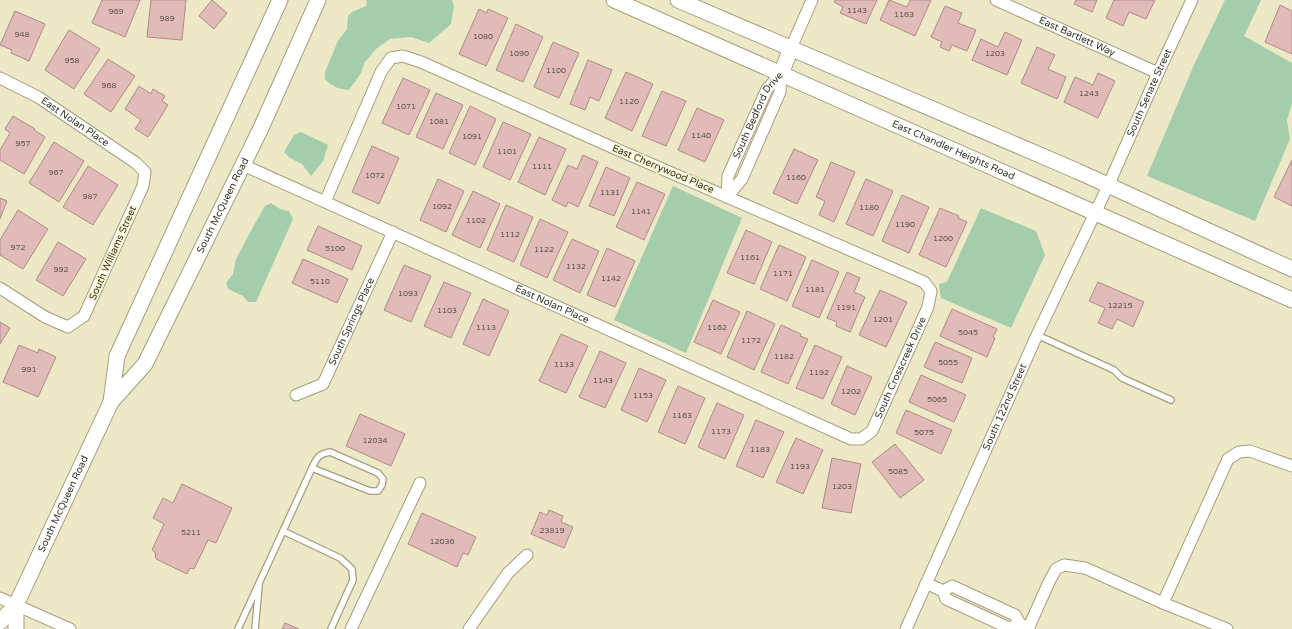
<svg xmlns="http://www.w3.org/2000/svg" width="1292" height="629" viewBox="0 0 1292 629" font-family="'Varela Round',sans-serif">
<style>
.green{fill:#a4cdab}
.building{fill:#e1bbb7;stroke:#af8b87}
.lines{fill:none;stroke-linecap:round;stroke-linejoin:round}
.service-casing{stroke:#a49f7f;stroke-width:8}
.minor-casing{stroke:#a49f7f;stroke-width:13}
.secondary-casing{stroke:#a49f7f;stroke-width:17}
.service{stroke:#fff;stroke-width:5.5}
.minor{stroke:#fff;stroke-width:11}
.secondary{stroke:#fff;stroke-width:15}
.labels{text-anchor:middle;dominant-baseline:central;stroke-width:3.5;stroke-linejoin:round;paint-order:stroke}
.number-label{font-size:8px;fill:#62564c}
.street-label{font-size:10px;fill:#373528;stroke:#fbf5d3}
</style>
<rect width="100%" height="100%" fill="#ede8c6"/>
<path class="green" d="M366,0H452L454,6L451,24L429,43L411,37L390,39L376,49L365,62L361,73L349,90C340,90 331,86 325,79V72L338,41L347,29L348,16L352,12L366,6L367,3Z
M1225,0H1261L1244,36L1292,63V103L1287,120L1290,139L1255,221L1147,176L1194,65Z
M301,132L328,145L323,161L311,176L302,164L290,158L284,152L294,135Z
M673,186L742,218L686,353L614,320Z
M271,203L280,209L289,211L293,219L256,302H248L243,296L228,289L226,283L233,274L236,259L253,227L265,206Z
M981,208L1036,231L1045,255L1011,328L941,298L939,284L947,282Z"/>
<path class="building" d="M102,0H140L125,37L92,23Z
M151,0H186L182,40L147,37Z
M212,0L227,13L214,29L199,16Z
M835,0H877L866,24L840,13L843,7L834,2Z
M889,0L907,7L910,0H931L915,36L880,20Z
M1076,0H1097L1092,12L1074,4Z
M1114,0H1155L1146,19L1129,12L1123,26L1106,18Z
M1280,5L1292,11V54L1265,42Z
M945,6L962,13L958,23L976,30L967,51L952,45L949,51L940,47L942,42L931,37Z
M479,9L487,13L488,9L508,18L486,66L459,54Z
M15,11L45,24L29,61L11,53L12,50L0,45Z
M516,24L543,37L523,82L496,70Z
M69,30L100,49L74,89L45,70Z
M1005,32L1022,40L1007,75L972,60L981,39L998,47Z
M553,42L579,53L559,98L534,87Z
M1037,47L1055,55L1048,69L1066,77L1057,99L1021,83Z
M108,59L135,76L111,112L84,94Z
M588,60L612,70L599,101L590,97L585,110L570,104Z
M626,72L653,84L632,131L605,118Z
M1098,73L1115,81L1098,118L1064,102L1075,77L1093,85Z
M403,78L430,90L409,135L382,123Z
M139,86L151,94L153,89L165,96L162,101L168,105L148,137L135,129L141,120L125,109Z
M662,91L686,101L666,146L642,136Z
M436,93L463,105L443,149L416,137Z
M470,106L496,119L475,165L449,153Z
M697,108L724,120L705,162L678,150Z
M13,116L35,129L34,130L45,137L24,174L0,160V150L10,133L5,129Z
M503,122L531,134L510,180L483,167Z
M539,137L566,149L545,195L518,182Z
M54,142L84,161L59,202L29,183Z
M372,146L399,158L379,204L352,192Z
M794,149L818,160L797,204L773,193Z
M583,155L598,162L578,207L568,202L566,207L552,200L568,165L577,169Z
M1292,160V206L1274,197Z
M831,162L855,172L834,222L819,215L825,201L816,197Z
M88,166L118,185L93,225L63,207Z
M606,167L630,178L614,216L589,206Z
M438,179L464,191L446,232L420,220Z
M866,179L893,191L873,236L846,224Z
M637,182L665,194L644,240L616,227Z
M473,191L500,204L480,248L452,235Z
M902,195L929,207L909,253L882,241Z
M0,198L7,201L0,219Z
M506,205L533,217L514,262L487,250Z
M940,208L959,216L958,218L967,222L946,267L919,255Z
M18,210L48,229L23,269L0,255V240Z
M540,219L568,232L547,278L520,265Z
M318,226L362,246L352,270L307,250Z
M746,230L772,242L754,284L727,273Z
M572,239L599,251L580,293L553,280Z
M58,242L86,259L63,296L36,280Z
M779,245L806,257L787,301L760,289Z
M607,248L635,261L615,307L587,295Z
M303,259L348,279L337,303L292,283Z
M812,260L839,272L819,318L792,306Z
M404,265L431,276L411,322L384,310Z
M847,272L860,278L854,292L865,297L850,332L836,326L837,322L827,318Z
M444,282L471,293L451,338L424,326Z
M1098,282L1144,302L1133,327L1117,319L1112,329L1098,323L1105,308L1089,301Z
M880,290L907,302L886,347L859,335Z
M483,299L509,311L489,356L463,344Z
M713,300L740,312L721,354L694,342Z
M952,309L997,329L993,337L995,338L987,357L940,336Z
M747,311L775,324L754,370L727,357Z
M0,322L10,328L0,344Z
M781,325L801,334L800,336L808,339L788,384L761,372Z
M561,334L588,346L566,393L539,381Z
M935,342L972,358L962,383L924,367Z
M19,345L38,353L39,349L56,357L38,397L3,382Z
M815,345L842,357L823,399L796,388Z
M600,351L626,363L605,408L579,397Z
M847,366L872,377L855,415L831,404Z
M639,368L666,380L647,422L621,410Z
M921,375L966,395L954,422L909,402Z
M678,386L705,398L685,444L658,432Z
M717,403L744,415L725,459L698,447Z
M906,410L952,430L941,454L896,433Z
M360,414L405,434L391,466L346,446Z
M756,420L784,432L763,478L736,466Z
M796,438L823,450L803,494L776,482Z
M895,444L924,480L900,498L872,462Z
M832,458L861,464L851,513L822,508Z
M182,484L232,508L216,543L208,540L194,569L190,568L187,574L156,559L155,552L152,550L164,524L153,518L163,498L173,503Z
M549,510L563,516L561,522L573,527L564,548L531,534L540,512L547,515Z
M422,513L476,537L468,555L463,553L457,567L408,544Z
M285,623L299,629H282Z"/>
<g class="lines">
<g class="service-casing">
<path id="service" d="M1037,335L1114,370L1122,378L1171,400
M283,531L312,468C317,457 319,454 330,452L378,473L383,479L382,485L378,491H370L312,468
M238,629L283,531L340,558L352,569L353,580L331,629
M255,629L259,586"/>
</g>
<g class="minor-casing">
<g id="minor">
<path id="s1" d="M996,0L1158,73"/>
<path d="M791,48L812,0"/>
<path id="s2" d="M0,78L38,97L136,163L145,172L143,186L84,316L68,327L45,317L0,288"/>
<path id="s3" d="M243,165L851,439H861L872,431L928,307L931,291L924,282L616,149L421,62L403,56L391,58L381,72L325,202"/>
<path id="s4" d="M727,197L728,176L767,89L781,74"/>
<path d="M727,197L742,179L780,92L781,74"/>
<path id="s5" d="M296,395L323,384L393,232"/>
<path d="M926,583L943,591L946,599L1009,628L1020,624L1029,628"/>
<path d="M943,591L952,586L1015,615L1020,624"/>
<path d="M0,598L70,629"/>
<path d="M351,629L420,483"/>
<path d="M469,629L508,573L527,555"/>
<path id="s6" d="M906,629L1037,335L1108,186L1158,73L1192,0"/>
<path d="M1028,629L1049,582L1056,569L1064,565L1085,568L1163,603"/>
<path d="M1227,629L1163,603L1228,459L1239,452L1250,451L1292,466"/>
</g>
</g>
<g class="secondary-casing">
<g id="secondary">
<path id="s7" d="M614,0L1292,300"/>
<path d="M678,0L1077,171L1292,269"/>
<path d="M781,74L791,48"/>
<path d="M111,402L117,356L280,0"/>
<path id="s8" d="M0,622L16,605L111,402L145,364L261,128L318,0"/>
<path d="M16,629V605"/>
</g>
</g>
<use href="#service" class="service"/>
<use href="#minor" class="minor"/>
<use href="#secondary" class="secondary"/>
</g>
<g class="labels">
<g class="number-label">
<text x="857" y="10">1143</text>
<text x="116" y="11">969</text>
<text x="904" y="14">1163</text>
<text x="167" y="18">989</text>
<text x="22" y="34">948</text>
<text x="483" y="36">1080</text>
<text x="519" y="53">1090</text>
<text x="995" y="53">1203</text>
<text x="72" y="60">958</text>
<text x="556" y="70">1100</text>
<text x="109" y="85">968</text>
<text x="1089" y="93">1243</text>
<text x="629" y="101">1120</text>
<text x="406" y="106">1071</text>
<text x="439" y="121">1081</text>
<text x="701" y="135">1140</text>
<text x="472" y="136">1091</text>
<text x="23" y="143">957</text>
<text x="507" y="151">1101</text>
<text x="542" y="166">1111</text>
<text x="56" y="172">967</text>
<text x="375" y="175">1072</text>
<text x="796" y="177">1160</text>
<text x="610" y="192">1131</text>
<text x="90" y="196">987</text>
<text x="442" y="206">1092</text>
<text x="869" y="207">1180</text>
<text x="641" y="211">1141</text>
<text x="476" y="220">1102</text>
<text x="905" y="224">1190</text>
<text x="510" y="234">1112</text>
<text x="943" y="238">1200</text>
<text x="18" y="247">972</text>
<text x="335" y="248">5100</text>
<text x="544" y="249">1122</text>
<text x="750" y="257">1161</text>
<text x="576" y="266">1132</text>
<text x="61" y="269">992</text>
<text x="783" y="273">1171</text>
<text x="611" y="278">1142</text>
<text x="320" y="281">5110</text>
<text x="815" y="289">1181</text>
<text x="408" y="293">1093</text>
<text x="1120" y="305">12215</text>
<text x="846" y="307">1191</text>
<text x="447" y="310">1103</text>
<text x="883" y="319">1201</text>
<text x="486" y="327">1113</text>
<text x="717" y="327">1162</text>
<text x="968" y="332">5045</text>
<text x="751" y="340">1172</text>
<text x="784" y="356">1182</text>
<text x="948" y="362">5055</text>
<text x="564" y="364">1133</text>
<text x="29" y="369">991</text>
<text x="819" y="372">1192</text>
<text x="603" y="380">1143</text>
<text x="851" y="391">1202</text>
<text x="643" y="395">1153</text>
<text x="937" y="399">5065</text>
<text x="682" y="415">1163</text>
<text x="721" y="431">1173</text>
<text x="924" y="432">5075</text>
<text x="375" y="440">12034</text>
<text x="760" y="449">1183</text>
<text x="800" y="466">1193</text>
<text x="898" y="471">5085</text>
<text x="842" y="486">1203</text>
<text x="552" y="530">23819</text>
<text x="191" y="532">5211</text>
<text x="442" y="541">12036</text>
</g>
<g class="street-label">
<text stroke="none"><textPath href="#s1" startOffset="89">East Bartlett Way</textPath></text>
<text stroke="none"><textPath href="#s6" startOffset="589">South Senate Street</textPath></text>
<text stroke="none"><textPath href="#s4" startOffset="89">South Bedford Drive</textPath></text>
<text stroke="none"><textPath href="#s2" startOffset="87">East Nolan Place</textPath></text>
<text stroke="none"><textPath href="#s7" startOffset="371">East Chandler Heights Road</textPath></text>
<text transform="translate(663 169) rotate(23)">East Cherrywood Place</text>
<text stroke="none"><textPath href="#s8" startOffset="475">South McQueen Road</textPath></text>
<text transform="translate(113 253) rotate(-66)">South Williams Street</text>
<text stroke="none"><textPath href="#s3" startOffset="339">East Nolan Place</textPath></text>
<text stroke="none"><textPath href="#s5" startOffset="98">South Springs Place</textPath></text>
<text stroke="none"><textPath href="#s3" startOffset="760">South Crosscreek Drive</textPath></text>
<text stroke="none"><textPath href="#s6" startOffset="243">South 122nd Street</textPath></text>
<text stroke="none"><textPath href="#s8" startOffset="135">South McQueen Road</textPath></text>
</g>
</g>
</svg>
